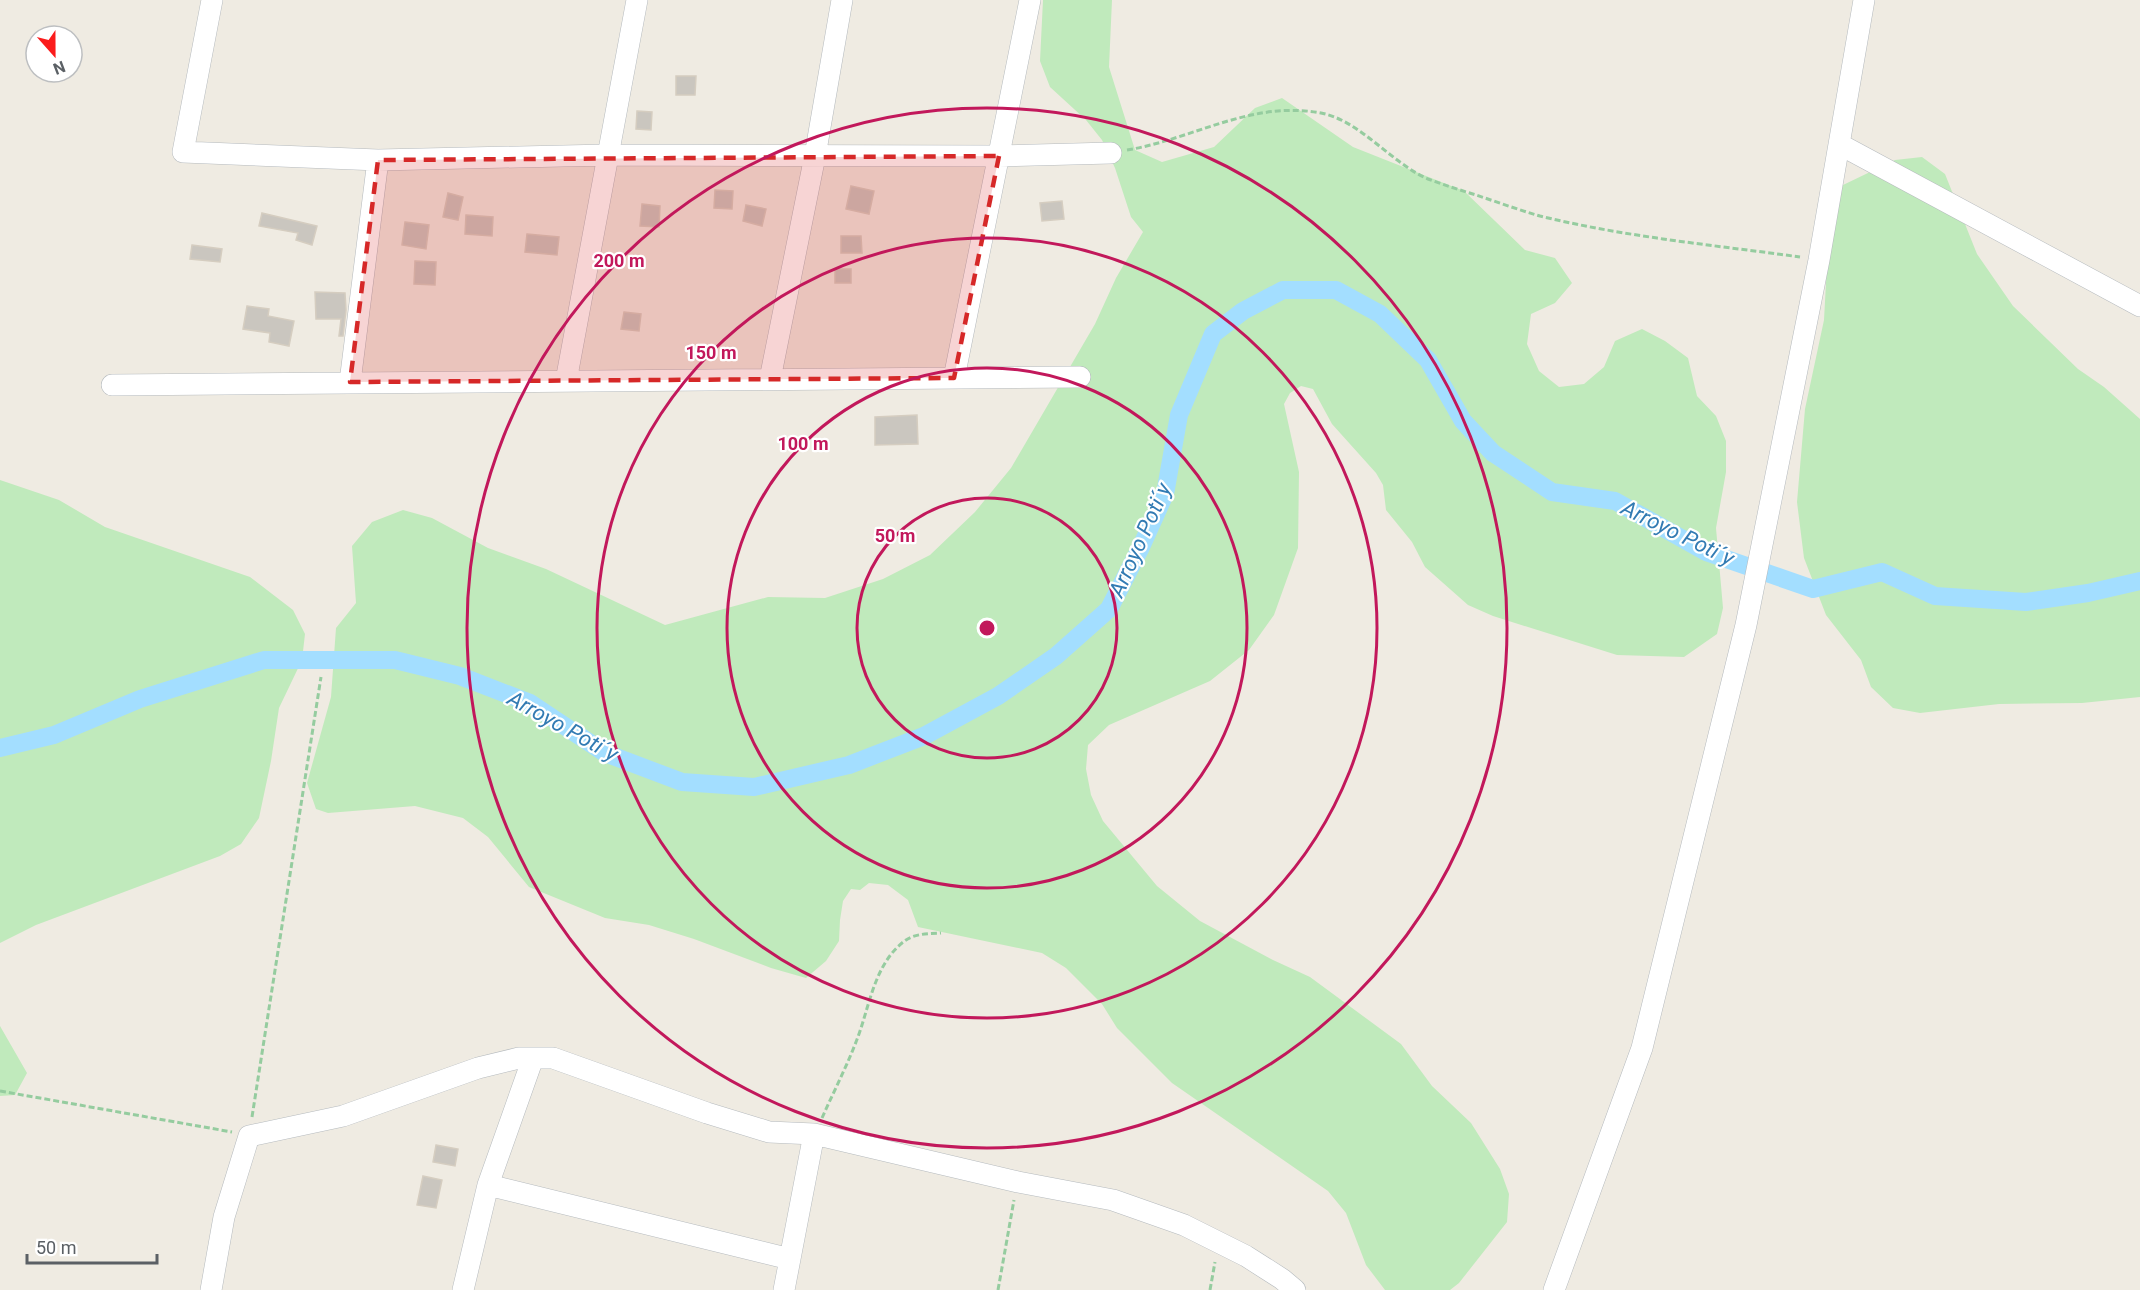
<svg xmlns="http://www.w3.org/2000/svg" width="2140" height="1290" viewBox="0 0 2140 1290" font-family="Roboto,sans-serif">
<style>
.green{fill:#c0eabc}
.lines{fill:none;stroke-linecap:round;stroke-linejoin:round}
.canal{stroke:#a3deff;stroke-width:18}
.building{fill:#cac6bf;stroke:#d5cdc0;stroke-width:1.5}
.street-casing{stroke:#b5babe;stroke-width:22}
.path{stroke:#95cc9f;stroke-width:3;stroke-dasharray:6 3;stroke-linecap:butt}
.street{stroke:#fff;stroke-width:21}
.marked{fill:#d62828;fill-opacity:0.2;stroke:#d62828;stroke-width:4.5;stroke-dasharray:12 8;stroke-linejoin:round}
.ring{fill:none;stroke:#c2185b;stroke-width:3}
.labels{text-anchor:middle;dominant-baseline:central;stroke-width:4.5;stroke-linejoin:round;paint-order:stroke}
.water-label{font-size:22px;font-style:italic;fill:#327bb3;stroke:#fff}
.centre{fill:#c2185b;stroke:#fff;stroke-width:3}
.ring-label{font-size:18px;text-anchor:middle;font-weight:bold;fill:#c2185b;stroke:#fff;stroke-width:4.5;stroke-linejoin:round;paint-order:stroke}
</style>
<rect width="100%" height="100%" fill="#efebe2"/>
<path class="green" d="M1043,0H1112L1109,67L1135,150L1162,162L1214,147L1255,108L1282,98L1353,147L1464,191L1525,250L1555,258L1572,283L1555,303L1531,314L1527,344L1539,371L1559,387L1584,384L1604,367L1615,341L1642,329L1665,341L1688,358L1697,396L1716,416L1726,441V472L1716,528L1723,608L1717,634L1684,657L1617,655L1493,616L1468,605L1425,567L1412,542L1386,510L1383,485L1376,473L1332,424L1313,389L1301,386L1290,393L1284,404L1299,472L1298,548L1274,615L1249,650L1210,681L1109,725L1088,745L1086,769L1091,795L1103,821L1157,886L1200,921L1273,960L1310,977L1401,1044L1432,1086L1471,1123L1500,1169L1509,1194L1507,1222L1459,1283L1450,1290H1385L1366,1265L1346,1213L1328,1191L1172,1083L1117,1028L1102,1004L1066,968L1042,953L918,927L908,900L888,885L869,883L860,890L851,889L843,901L840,920L839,941L826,961L806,978L771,968L694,939L649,925L605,918L529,887L488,837L463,818L415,806L328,813L316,809L307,783L331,697L336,628L356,603L352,546L372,522L403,510L432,518L488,548L546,569L665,625L768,597L825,598L883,579L930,555L975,512L1011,468L1095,324L1116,278L1143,232L1131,217L1115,168L1102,140L1086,120L1050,87L1040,61Z
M1922,157L1945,174L1977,254L2013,306L2078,369L2104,387L2140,419V697L2082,703L1999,704L1920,713L1893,708L1871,687L1861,660L1826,615L1804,558L1797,502L1805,409L1824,320L1830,209L1843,185L1895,160Z
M0,480L59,500L105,527L250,577L293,610L305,634L302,660L279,708L271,761L259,818L241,844L220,856L36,925L0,943Z
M0,1026L27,1073L15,1095L0,1096Z"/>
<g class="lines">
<path class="canal" d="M0,748L54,735L140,699L264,660H395L460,676L530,703L605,753L682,782L754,787L849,765L924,736L998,696L1056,656L1109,609L1141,547L1165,494L1179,415L1213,334L1243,311L1283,290H1336L1380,314L1428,360L1463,421L1493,453L1552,492L1615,501L1706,552L1813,589L1882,572L1935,596L2026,602L2088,593L2140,581"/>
</g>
<path class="building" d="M676,76H696L695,95H676Z
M637,111L652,112L651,130L636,129Z
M851,186L874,191L869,214L846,209Z
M715,190L733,191L732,209L714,208Z
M448,193L463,197L458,220L443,217Z
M1062,201L1064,219L1042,221L1040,203Z
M642,204L660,206L659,227L640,226Z
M746,205L766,209L762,226L743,221Z
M262,213L317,226L312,245L296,240L298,233L259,226Z
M466,215L493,217L492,236L465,234Z
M405,222L429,225L426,249L402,245Z
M527,234L559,237L557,255L525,252Z
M841,236H861L862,253H841Z
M192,245L222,249L220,262L190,259Z
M415,261L436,262L435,285L414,284Z
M835,269H851V283H835Z
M315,292L345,293L346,310L343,336H339L341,319H316Z
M247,306L269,309L268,316L294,321L289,346L269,342L270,333L243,329Z
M624,312L641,314L639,331L621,329Z
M917,415L918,444L875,445V417Z
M436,1145L458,1149L455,1166L433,1162Z
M423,1176L442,1180L436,1208L417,1205Z"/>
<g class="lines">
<g class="street-casing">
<path id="street" d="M212,0L183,152L378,160L607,155L999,156L1111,153
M1839,144L2140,306
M954,378L1030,0
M770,379L815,156L842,0
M566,381L637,0
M350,382L378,160
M112,385L1080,377
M488,1185L790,1259
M211,1290L224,1217L249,1136L343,1116L478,1068L519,1058H553L707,1113L769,1132L814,1134L1018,1182L1113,1200L1184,1225L1246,1256L1282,1279L1295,1290
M463,1290L488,1185L533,1058
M784,1290L814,1134
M1554,1290L1642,1048L1746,625L1819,260L1864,0"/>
</g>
<path class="path" d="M1127,150C1194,139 1251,100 1321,113C1361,121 1391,163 1428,179C1444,185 1460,190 1476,195C1497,202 1519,210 1540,216C1625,237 1714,245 1800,257
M0,1091L232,1132
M252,1117L321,677
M822,1118C833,1093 846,1068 856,1042C869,1010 873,967 902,943C913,933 927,934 941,933
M998,1290L1014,1200
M1210,1290L1215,1262"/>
<use href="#street" class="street"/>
</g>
<path class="marked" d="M999,156L954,378L350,382L378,160Z"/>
<g class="ring">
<circle cx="987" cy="628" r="130"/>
<circle cx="987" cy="628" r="260"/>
<circle cx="987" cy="628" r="390"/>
<circle cx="987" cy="628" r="520"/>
</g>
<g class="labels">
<g class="water-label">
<text transform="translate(1678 533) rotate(26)">Arroyo Poti´y</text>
<text transform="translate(1140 540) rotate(-66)">Arroyo Poti´y</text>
<text transform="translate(563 726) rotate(29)">Arroyo Poti´y</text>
</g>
</g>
<circle cx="987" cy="628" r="9" class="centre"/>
<g class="ring-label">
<text x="619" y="267">200 m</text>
<text x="711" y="359">150 m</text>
<text x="803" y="450">100 m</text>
<text x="895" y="542">50 m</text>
</g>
<g transform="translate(54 54) rotate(159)"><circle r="28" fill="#ffffff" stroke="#bdbfc1" stroke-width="1.5"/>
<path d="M0-4.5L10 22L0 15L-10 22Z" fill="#fb1c1c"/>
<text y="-9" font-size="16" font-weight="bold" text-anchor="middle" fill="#5b6065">N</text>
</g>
<path d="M27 1254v9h130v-9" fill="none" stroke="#5b6065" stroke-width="3"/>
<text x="36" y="1254" font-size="18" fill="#5b6065" stroke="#ffffff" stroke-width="4.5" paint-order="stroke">50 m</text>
</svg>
